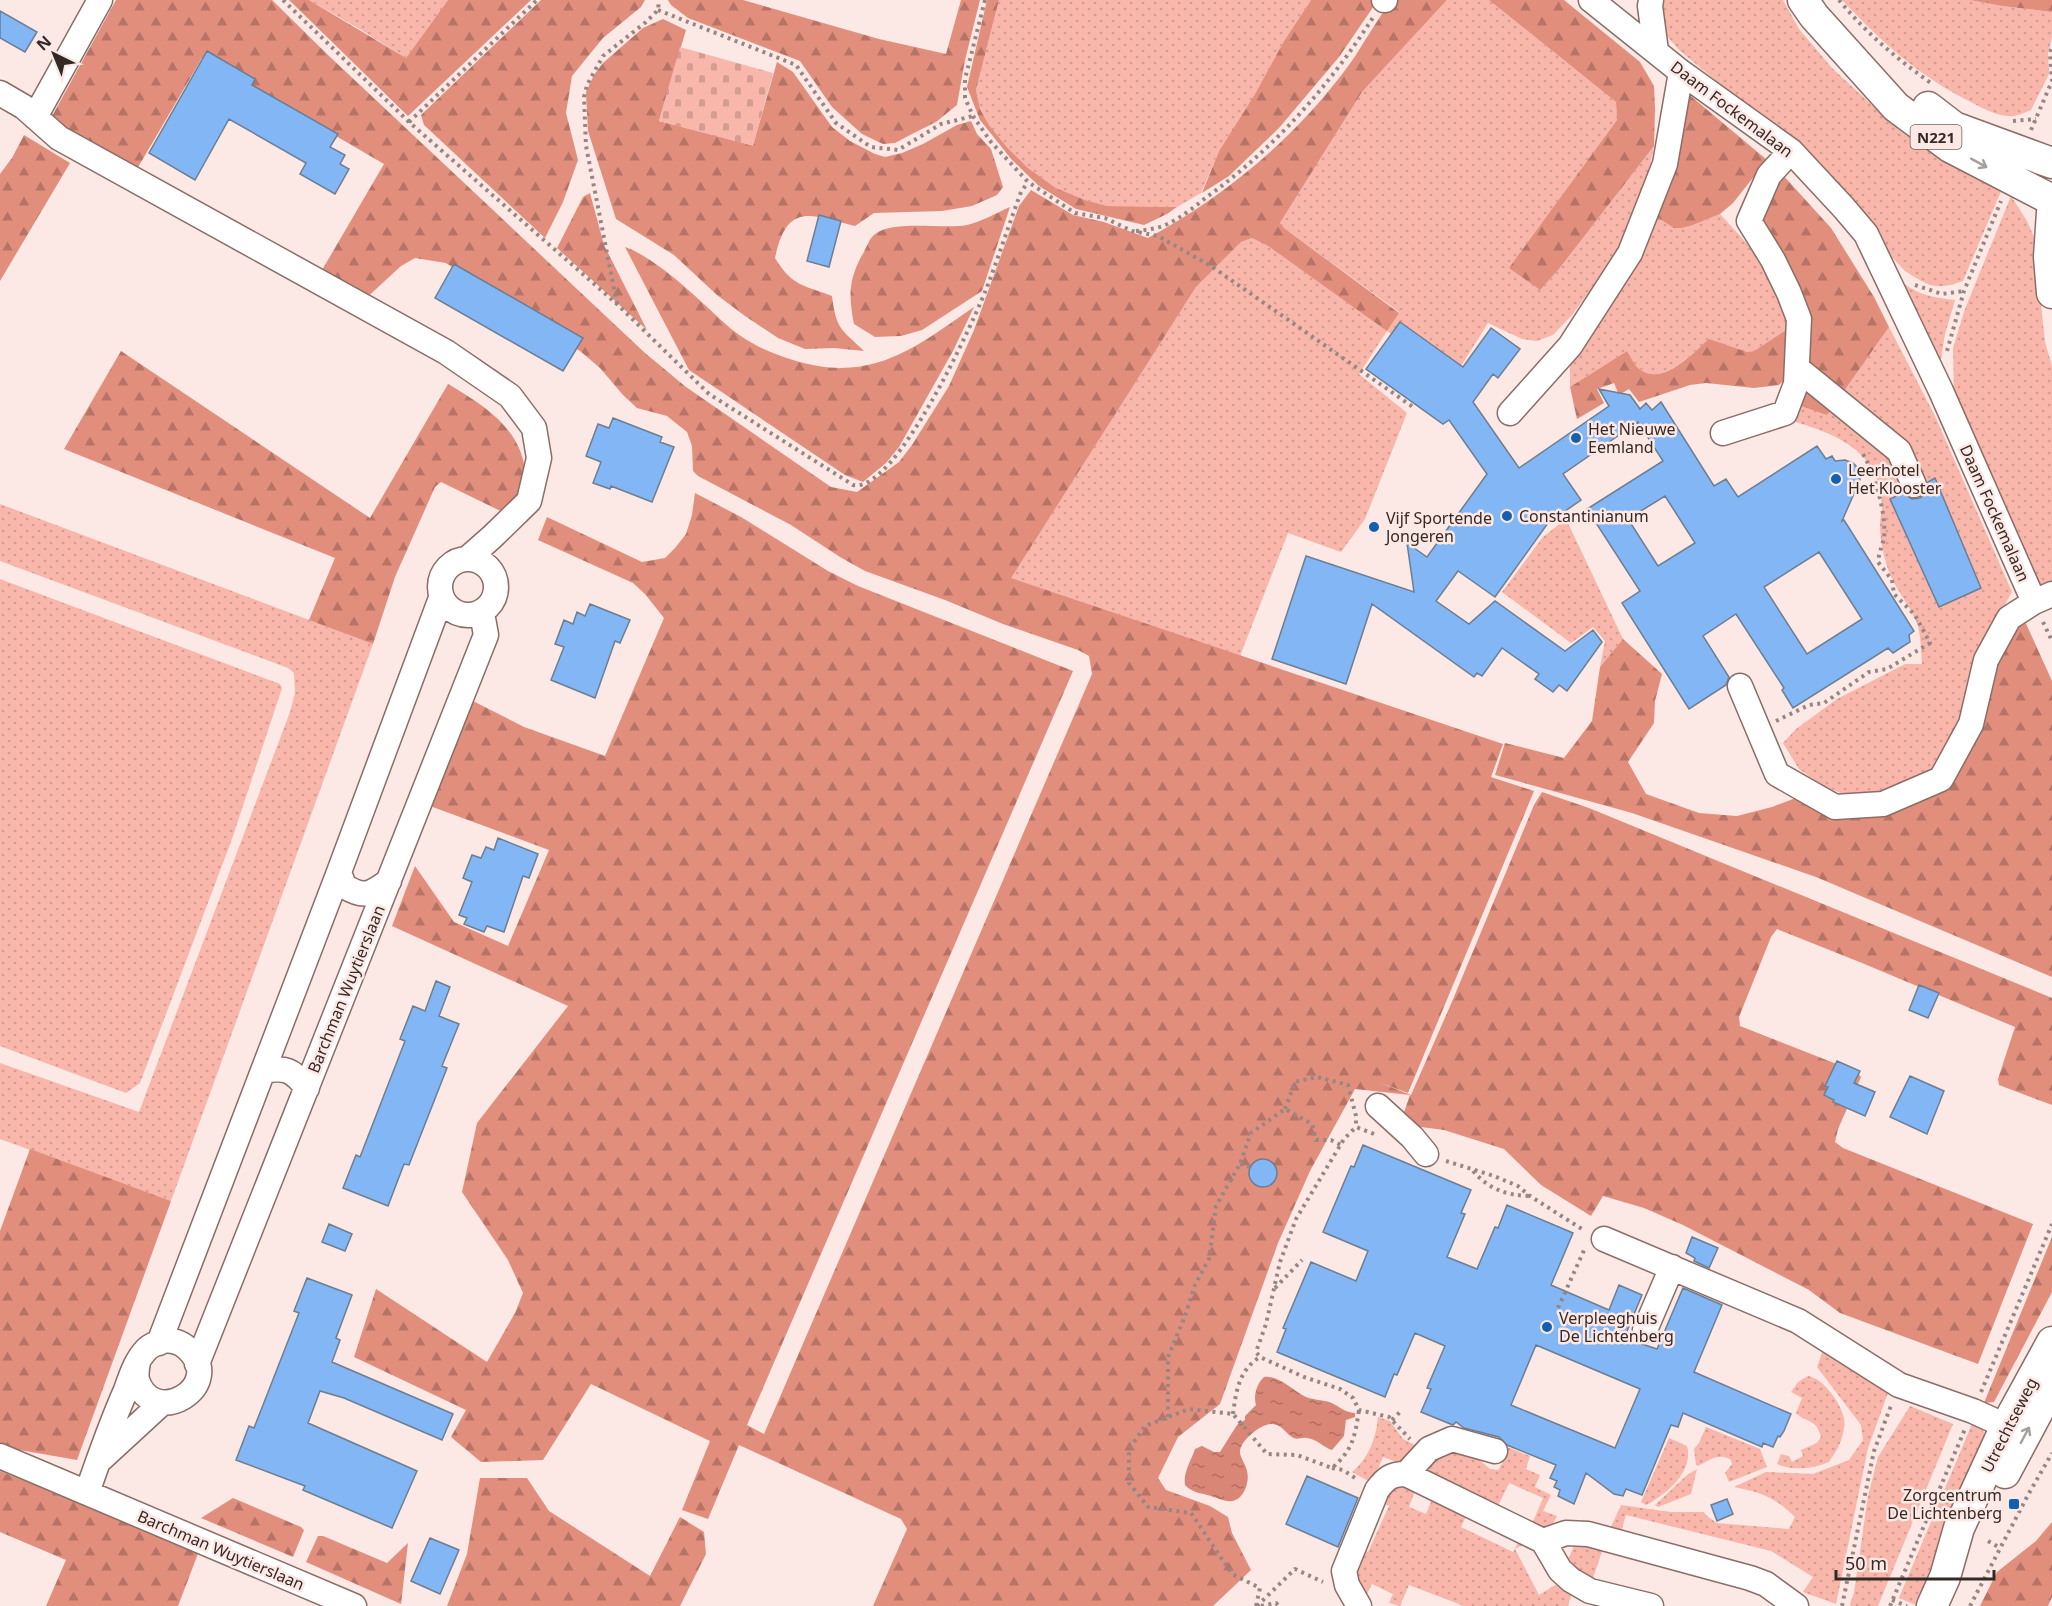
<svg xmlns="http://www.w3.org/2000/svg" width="2052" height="1606" viewBox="0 0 2052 1606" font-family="'Noto Sans',sans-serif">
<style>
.grass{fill:url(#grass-dots)}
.forest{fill:url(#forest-firs)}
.cemetery{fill:url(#cemetery-stones)}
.water{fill:url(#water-ripples)}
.building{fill:#82b6f4;stroke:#6c7e92;stroke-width:1.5;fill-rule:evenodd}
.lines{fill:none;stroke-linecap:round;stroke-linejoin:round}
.minor-casing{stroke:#8a6d67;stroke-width:27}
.major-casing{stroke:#8a6d67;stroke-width:33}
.path{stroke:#978784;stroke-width:4;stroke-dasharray:3 4.5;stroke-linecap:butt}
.minor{stroke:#fff;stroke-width:24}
.major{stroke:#fff;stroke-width:30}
.oneway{stroke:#a49f9d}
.poi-dot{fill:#1260af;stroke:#fce8e4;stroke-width:2}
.labels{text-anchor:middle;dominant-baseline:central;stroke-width:5;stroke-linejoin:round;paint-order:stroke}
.shield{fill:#fce8e4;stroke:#71625f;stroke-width:1.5}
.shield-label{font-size:15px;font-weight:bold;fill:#352926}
.street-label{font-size:16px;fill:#352926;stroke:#fce8e4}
.poi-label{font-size:16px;fill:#352926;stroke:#fce8e4;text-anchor:start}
</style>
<defs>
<pattern id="grass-dots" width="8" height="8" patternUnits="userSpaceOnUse" patternTransform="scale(1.5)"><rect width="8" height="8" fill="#f8b7aa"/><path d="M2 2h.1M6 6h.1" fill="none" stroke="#d59d92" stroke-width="1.8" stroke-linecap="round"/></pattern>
<pattern id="forest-firs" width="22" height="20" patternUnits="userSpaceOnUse" patternTransform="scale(1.5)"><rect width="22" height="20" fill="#e18e7d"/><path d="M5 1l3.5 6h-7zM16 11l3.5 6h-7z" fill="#b77466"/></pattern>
<pattern id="cemetery-stones" width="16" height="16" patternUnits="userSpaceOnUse" patternTransform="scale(1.5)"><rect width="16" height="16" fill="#f8b7aa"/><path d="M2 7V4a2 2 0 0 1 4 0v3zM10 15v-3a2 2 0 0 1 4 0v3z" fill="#d59d92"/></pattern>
<pattern id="water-ripples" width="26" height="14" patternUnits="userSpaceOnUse" patternTransform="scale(1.5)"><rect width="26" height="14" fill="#d98676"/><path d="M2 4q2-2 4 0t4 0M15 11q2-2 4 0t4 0" fill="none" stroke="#b16e61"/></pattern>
</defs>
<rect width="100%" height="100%" fill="#fce8e4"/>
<path class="grass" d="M309,0H448L406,58L358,28Z
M999,0H1311L1284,41L1255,96L1219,151L1201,193L1177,207L1107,206L1085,200L1056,188L1028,168L1006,146L989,125L980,109L976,90Z
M1447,0H1489L1616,102L1617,120L1510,268L1540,290L1559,269L1654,146L1648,176L1621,248L1572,315L1553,335L1537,341L1522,339L1488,323L1456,374L1387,331L1359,374L1407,413L1365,519L1341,552L1288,533L1240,656L1010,578L1196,287L1241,242L1252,238L1268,246L1387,330L1399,312L1284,228L1280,223L1362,92Z
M1661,0H1783L1799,29L1832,68L1899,130L1929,150L2002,189L1963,281C1935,291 1929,286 1905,271L1754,112L1679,50L1666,35Z
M1842,0H1970L2002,6L2052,12V37L2048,54L2049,74L2031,110C2024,113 2016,117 2008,116C1993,115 1979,106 1965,99C1914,72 1882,42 1842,0Z
M2011,196L2027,221L2034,237L2045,342L2052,366V585L2044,588L2038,583L1954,396L1953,348L1965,309Z
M1720,214L1761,259L1774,276L1789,328L1754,351L1747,352L1709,340C1693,352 1662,386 1641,370C1634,366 1631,358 1627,351L1570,387V363L1613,301L1636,259L1654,215L1693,225Z
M1898,280C1920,295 1929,297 1955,300L1945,334L1940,365Z
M1889,327L1935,416L2012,592L1996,620L1961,733L1926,779L1876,796L1846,795L1823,786L1799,769L1783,743L1796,729L1837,699L1905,664H1922C1921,651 1921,635 1917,623C1910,606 1897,591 1890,574C1884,560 1880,540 1880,524C1880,518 1882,512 1882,506C1881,452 1837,434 1792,421L1798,405L1827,414Z
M0,504L373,644L171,1201L0,1139V1063L139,1112L290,712L295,693L294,673L288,668L0,561Z
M1566,519L1623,639L1600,667L1605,641L1593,627L1571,643L1502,592L1543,537Z
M0,579L280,684L282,688L232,839L140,1083L126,1093L0,1046Z
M1823,1350L1889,1390L1868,1448L1836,1604L1803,1592L1813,1577L1771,1551L1626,1515L1621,1532L1611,1527L1621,1505L1671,1512H1704C1707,1518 1712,1518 1716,1523L1789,1529L1795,1517C1776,1498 1761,1492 1734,1487L1766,1472L1813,1474L1849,1460L1863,1440L1861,1425L1817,1367Z
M1808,1376C1824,1379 1840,1402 1844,1418C1845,1423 1844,1432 1842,1437C1840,1446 1834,1454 1829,1462C1811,1469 1795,1471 1777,1464L1781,1454L1789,1456L1792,1462L1803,1456L1801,1450L1817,1443L1821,1437C1816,1418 1808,1424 1796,1413L1802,1398L1791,1392L1798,1382Z
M1910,1406L1953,1424L1878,1606H1851L1850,1604L1854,1593L1868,1496L1878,1457Z
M1378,1417L1390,1421L1403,1439L1421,1448L1405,1465L1383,1457L1372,1483L1352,1472C1369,1458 1376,1438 1378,1417Z
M1972,1424L1982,1429L1988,1441L1918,1606L1899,1598Z
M1706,1427L1760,1449L1767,1467L1729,1482L1725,1473L1732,1464L1731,1460C1720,1452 1709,1460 1698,1466L1696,1465L1694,1449L1699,1443Z
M1669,1438L1687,1446C1694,1471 1667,1494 1646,1505L1641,1502Z
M1449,1446L1475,1456L1490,1469L1498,1470L1503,1462L1507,1447L1530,1456L1526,1469L1540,1475L1535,1487L1551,1495L1543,1511L1557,1516L1549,1531L1532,1524L1543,1498L1509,1483L1498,1506L1435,1475L1430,1471L1425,1463Z
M1697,1469L1691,1494L1658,1507L1655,1505L1687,1475Z
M1392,1482L1416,1488L1409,1507L1426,1514L1434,1495L1468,1512L1461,1527L1513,1552L1521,1537L1528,1542L1515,1549L1539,1595L1557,1584L1565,1583L1573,1590L1568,1606H1464L1409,1585L1400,1606L1389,1603L1393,1594L1372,1584L1367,1594C1353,1579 1356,1568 1360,1549L1368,1552L1389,1506L1381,1502Z
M1583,1539L1604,1546L1592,1581L1578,1574L1569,1558L1573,1548Z"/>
<path class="forest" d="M116,0H272L329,56L645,353L686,387L831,487L857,492L899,462L912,445L949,386L974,330L1019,206L1031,190L1073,215L1104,222L1148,238C1223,198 1291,141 1343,73C1361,50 1374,23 1392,0H1447L1362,92L1280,223L1284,228L1399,313L1387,331L1268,246L1252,238L1241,242L1196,287L1011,578L1503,744L1491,777L1534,791L1408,1093L1378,1082L1411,1095L1451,1004L1534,805L1542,792L1589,808L2052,998V1105L1999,1085L1998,1079L2015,1027L1862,963L1777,929L1771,937L1739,1017L1740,1026L1857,1072L1861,1077L1838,1129L1835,1142L1843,1148L2033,1224L1978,1364L1840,1313L1809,1290L1683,1225L1644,1208L1603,1196L1591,1216L1541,1185L1504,1149L1444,1130L1413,1126L1401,1121L1410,1095L1355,1089L1310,1171L1278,1243L1220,1404L1178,1437L1158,1478L1166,1490L1210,1506L1228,1517L1232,1533L1251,1570L1213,1606H873L907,1529L901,1519L739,1445L708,1519L682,1510L710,1441L591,1384L543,1460L481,1462L451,1437L466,1410L354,1357L376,1289L487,1362L515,1313L523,1293L508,1260L462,1192L477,1123L568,1006L392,926L415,866L454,922L508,946L549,850L430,806L471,700L524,727L605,756L664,618L645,594L633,583L538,540L547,517L642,562L665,558L675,548L686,534L692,515L695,493L741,517L828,571L858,586L1073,671L747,1425L764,1434L1092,674L1089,656L1078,650L1003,624L945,600L865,571L840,557L791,525L698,476L693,471L692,446L687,432L667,416L637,408L623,395L600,368L580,351L446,263L415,258L401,266L362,302L318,277L384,164L202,58L137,169L51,118Z
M289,0H309L406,58L448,0H531L408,116Z
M541,0H645L641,7L603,38L572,76L566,113L578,160L563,202L545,238L424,125L421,115Z
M668,0H743L879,39L946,54L961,0H980L965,60L957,105L936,122L910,135L895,143L883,144L862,134L832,107L800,61L688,18L671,5Z
M987,0H999L976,90L980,109L989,125L1006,146L1028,168L1056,188L1085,200L1107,206L1177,207L1167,214L1144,225L1076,209L1039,186L1012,160L980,120L967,87Z
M1311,0H1378L1339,57L1279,128L1229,176L1202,193L1219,151L1254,96L1284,41Z
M1489,0H1564L1640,62L1654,86L1655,109L1654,146L1559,269L1540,290L1509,268L1617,120L1616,102Z
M1970,0H2052V12L2002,6Z
M663,19L686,30L659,121L753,145L777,62L793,72L832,127L850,141L875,154L885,157L902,153L923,144L957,125L971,121L977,134L991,149L1003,187L997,195L972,206L942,211L874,213L855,226C811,215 787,201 775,258C792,286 803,285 832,296C836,329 841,329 864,351L834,348L805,349L778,338L745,316L717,295L674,255L616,219L588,131L586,92L594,75L603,63L643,28Z
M1686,92L1767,160L1733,203L1720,214L1693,225L1681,228H1674L1654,215Z
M24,135L70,163L0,281V174L12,158Z
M1781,173L1831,228L1874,297L1889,327L1827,415L1798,405L1806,370L1756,223Z
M590,193L604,245L647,330L557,248L583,197Z
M1010,207L982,291L922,330L901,336L875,337L854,324C849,298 848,282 861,257C865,251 868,242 872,237C888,218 943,230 967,225C981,222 996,213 1010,207Z
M625,247C659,259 702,303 730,328C748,343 768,352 790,359C869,385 912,350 974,307L953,351L899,447L886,463L863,482L845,475L689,370Z
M1789,328V375L1779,385L1754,388L1706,383L1690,385L1639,402L1629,389L1619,395L1614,383L1597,389L1604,403L1577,419L1570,387L1627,351C1631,357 1634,366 1641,370C1663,386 1693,353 1709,339L1747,352L1754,351Z
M121,351L370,518L448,384C490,409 531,435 525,491C524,500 520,510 517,519L441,482L435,487L395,577L373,644L309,620L335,558L64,449Z
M2023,617L2052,681V977L1816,877L1632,813L1495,775L1505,743L1564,758L1592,721L1600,667L1623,639L1662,674L1655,701L1654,723L1628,762L1646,794L1699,813L1737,816L1772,807L1801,796H1928Z
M30,1149L171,1201L77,1460L14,1449L0,1443V1231Z
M2052,1237V1292L1994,1402L1984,1403Z
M0,1471L199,1551L178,1606H46L66,1560L0,1532Z
M480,1478H527L549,1511L650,1576L680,1517L704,1532L706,1554L680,1606H447L467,1554Z
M233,1498L301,1527L304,1530L293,1557L201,1518Z
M2052,1522V1597L2048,1606H1980L1997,1572L2036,1541Z
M318,1536H323L387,1563L408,1543L401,1604L306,1562Z"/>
<path class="cemetery" d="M680,47L773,73L753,146L659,121Z"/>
<path class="water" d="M1264,1377C1279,1375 1293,1391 1306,1397C1314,1400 1322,1400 1329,1402C1340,1406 1343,1412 1355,1413V1417L1346,1420L1344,1436L1332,1450C1323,1447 1317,1439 1307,1438C1302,1437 1298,1440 1294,1438C1285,1434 1283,1424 1271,1424C1259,1425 1243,1439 1240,1450C1239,1457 1246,1464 1247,1471C1250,1481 1244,1500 1232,1501C1226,1502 1220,1499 1214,1497C1204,1493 1193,1494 1185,1485C1183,1472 1191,1461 1195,1449L1202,1446L1214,1452H1220L1237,1425L1245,1420V1416L1256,1405C1253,1396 1257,1383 1264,1377Z"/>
<path class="building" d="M0,11L37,32L25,52L0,38Z
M207,51L255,79L252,85L338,134L330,147L345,155L340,164L349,169L335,194L300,174L306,163L229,119L195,180L149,153Z
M819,215L841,221L829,267L807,261Z
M454,264L583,338L563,371L435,298Z
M1400,322L1463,367L1491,328L1520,349L1498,378L1493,374L1473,402L1519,468L1609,406L1599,389L1630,395L1640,409L1646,403L1652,410L1661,402L1714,486L1726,479L1738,497L1817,446L1826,459L1832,456L1835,461L1845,460L1853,463L1859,469L1860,480L1842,521L1844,520L1914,631L1909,635L1910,642L1893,653L1888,648L1793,708L1782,690L1784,688L1736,614L1703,636L1729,677L1726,685L1689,709L1622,603L1640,591L1587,509L1663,461L1638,422L1563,474L1581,500L1548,523L1495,597L1458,571L1436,601L1469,624L1495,601L1565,651L1593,630L1602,642L1567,691L1559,685L1553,692L1535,679L1539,674L1502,648L1482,676L1477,673L1474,677L1372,604L1346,684L1272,659L1306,556L1414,592L1407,543L1427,557L1487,474L1449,420L1443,424L1366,369ZM1665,496L1695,543L1658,566L1628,519ZM1819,552L1862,619L1807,654L1764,587Z
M613,418L662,437L660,442L674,447L652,502L611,486L610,489L593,483L601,462L586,456L598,424L609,428Z
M1935,478L1981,588L1939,607L1890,499L1903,493L1912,499L1920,498L1926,493L1928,482Z
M590,604L630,620L620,643L615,641L595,698L551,680L564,647L555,644L564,620L573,624L577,612L585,616Z
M498,838L538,854L529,878L523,876L504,932L487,926L484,932L464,924L467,918L459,915L472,882L463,878L472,855L481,858L486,847L494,850Z
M436,981L450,987L439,1016L459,1024L442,1066L447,1068L409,1165L404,1164L388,1206L343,1188L356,1155L360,1157L405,1041L400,1039L413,1006L425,1011Z
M1919,985L1939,993L1928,1018L1909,1010Z
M1837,1061L1860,1071L1854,1083L1875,1092L1865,1116L1833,1102L1834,1100L1824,1095L1828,1087L1825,1086Z
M1910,1076L1944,1091L1927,1134L1890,1117Z
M1363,1145L1471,1190L1461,1213L1465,1214L1447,1257L1477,1269L1495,1227L1498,1228L1507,1205L1573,1233L1551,1285L1609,1310L1619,1285L1642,1295L1625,1336L1639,1343L1657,1349L1683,1288L1722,1305L1694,1372L1791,1414L1784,1431L1780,1437L1778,1436L1773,1447L1763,1443L1762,1447L1683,1413L1678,1427L1671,1425L1642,1495L1626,1489L1623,1496L1614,1494L1586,1473L1574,1504L1558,1496L1560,1490L1554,1487L1557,1481L1550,1478L1556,1465L1507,1445L1499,1437L1464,1428L1456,1422L1453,1425L1421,1412L1431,1389L1427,1388L1445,1346L1415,1333L1397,1375L1394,1374L1385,1397L1277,1352L1286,1329L1283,1328L1311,1262L1356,1281L1368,1251L1323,1232L1351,1166L1354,1167ZM1536,1345L1640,1389L1615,1448L1511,1405Z
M1249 1173a14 14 0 1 1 28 0a14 14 0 1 1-28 0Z
M329,1224L352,1234L345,1251L322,1242Z
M1692,1237L1718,1248L1709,1268L1694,1261L1695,1258L1686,1253Z
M307,1278L352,1295L336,1338L340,1340L332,1362L453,1414L442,1440L344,1398L320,1391L308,1423L417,1471L392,1528L303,1490L305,1486L236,1460L249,1426L254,1428L299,1313L294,1311Z
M1307,1476L1358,1498L1338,1547L1286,1524Z
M1727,1499L1733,1514L1717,1521L1711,1505Z
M430,1538L459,1550L440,1594L411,1581Z"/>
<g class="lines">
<g class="minor-casing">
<path id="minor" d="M1384,0H1385
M1591,0L1681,72L1791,151L1844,208L1866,234L1941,391L2034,602
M1651,0L1650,6L1656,51
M0,93L24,107L59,138L446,352L510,396L534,428L539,458L529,501L492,537L467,559
M35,117L100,0
M1797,368L1899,451L1914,485
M1510,413L1570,346L1630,253L1665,164L1681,72
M1723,433L1785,413L1796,384L1799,319L1789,293L1773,260L1749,221L1769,175L1791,151
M440 587a28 28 0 1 1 56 0a28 28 0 1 1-56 0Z
M1740,686L1777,774L1835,807L1883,804L1941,779L1971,724L1986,660L2009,618L2034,602L2052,594
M339,872L344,886C365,899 370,894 389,881
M263,1071C285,1067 292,1069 307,1088
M1378,1106L1412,1137L1426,1154
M1604,1239L1798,1321L1899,1385L1973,1411L2006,1426
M1645,1330L1672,1267
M159,1343L339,872L441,598
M197,1364L486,635L482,613
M0,1456L354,1606
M100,1460L162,1403
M1406,1474L1429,1449L1452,1439L1495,1451
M87,1493C99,1458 111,1424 126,1390C131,1376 136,1360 147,1349C150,1346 158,1342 163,1341C172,1339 182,1343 188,1349C227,1386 153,1430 137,1380C136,1375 137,1367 138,1362
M1543,1541L1566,1533L1588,1534L1750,1578L1766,1584L1796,1606
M1359,1606L1347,1585L1344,1571L1377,1490C1386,1478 1391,1474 1406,1474L1543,1541L1560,1570L1571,1580L1590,1591L1651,1606"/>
</g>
<g class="major-casing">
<path id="major" d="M1803,0L1814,16L1896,107L1950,147L2052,200
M1928,107L1954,127L2052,163
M2052,212L2049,257L2052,293
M2005,1473L2052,1385
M1932,1606L1945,1577L1959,1528L2006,1426L2052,1342"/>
</g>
<path class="path" d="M283,0L409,122L617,304L709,394L853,485C896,494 975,319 989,282C1000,252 1010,222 1021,192L1028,182
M985,0L965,79V98L973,116L991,142L1028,182L1075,213L1105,218L1132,231L1158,236L1211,266L1413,407
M1839,0C1865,32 1897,59 1931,83
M658,10L796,65L836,123L871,147L898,150L941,124L973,116
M2013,121L2036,119
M409,122L537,0
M2031,130L2052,81L2050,54L2052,45
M1136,231C1145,230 1154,229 1163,226C1180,219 1194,207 1208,196C1275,148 1330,85 1374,16
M1915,285L1942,294L1964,291
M617,304L586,146L584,97L587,85L603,56L646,22L658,10L659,0
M1947,351L1964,291L2001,201
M2043,622L2052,641
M1776,721L1809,705L1824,703L1869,672L1887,669L1930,643L1915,615L1894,594L1892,580L1878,562C1879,553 1882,546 1884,538C1887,515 1874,470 1861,451
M1285,1109L1295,1082L1317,1077L1348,1085L1356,1116V1127
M1374,1134L1356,1127L1344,1139L1296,1219L1280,1262L1266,1324L1256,1352L1260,1357L1304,1377L1340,1389L1353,1398L1359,1410L1389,1417L1410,1439
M1446,1161L1494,1176L1518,1186L1530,1196L1585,1231
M1240,1164L1250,1167
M1473,1171C1489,1189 1505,1195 1529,1196
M1275,1288L1302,1260
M1558,1308L1585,1248
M1981,1392L2052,1224
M1233,1414C1236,1391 1239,1370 1260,1357
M1168,1417V1357L1185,1316L1195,1285L1209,1259L1216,1206L1240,1164L1251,1133L1285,1109L1312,1124L1316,1140H1331L1341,1145
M1392,1420L1402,1410
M1332,1468L1343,1470L1358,1480
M1988,1541L2000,1548
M1892,1600L1907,1606
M1256,1606L1260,1588L1232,1574L1191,1513L1148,1507L1129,1483V1449L1145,1426L1189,1409L1233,1414L1267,1454L1297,1455L1332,1468C1353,1450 1355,1436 1359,1410
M1257,1606L1295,1569L1323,1582
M1261,1606L1276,1603L1279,1606
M1842,1606L1874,1451L1892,1403
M1890,1606L1965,1429
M1970,1606L2028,1495L2052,1453"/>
<use href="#minor" class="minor"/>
<use href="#major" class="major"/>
</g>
<defs><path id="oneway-shaft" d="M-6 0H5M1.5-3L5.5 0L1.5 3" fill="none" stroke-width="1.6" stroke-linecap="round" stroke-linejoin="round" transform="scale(1.5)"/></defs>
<g class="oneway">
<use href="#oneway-shaft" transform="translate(1979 163) rotate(29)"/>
<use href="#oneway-shaft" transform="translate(2025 1435) rotate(-62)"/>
</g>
<g class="poi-dot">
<circle cx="1576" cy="438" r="6"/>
<circle cx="1836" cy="479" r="6"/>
<circle cx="1507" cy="516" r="6"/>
<circle cx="1374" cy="527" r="6"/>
<circle cx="1547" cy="1327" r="6"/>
<rect x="2008" y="1498" width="12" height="12" rx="3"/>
</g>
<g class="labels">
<rect class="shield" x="1910.5" y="125" width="51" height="24" rx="4.5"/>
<g class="shield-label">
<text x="1936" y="137">N221</text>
</g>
<g class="street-label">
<text transform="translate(1732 109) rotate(37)">Daam Fockemalaan</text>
<text transform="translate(1995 513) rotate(66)">Daam Fockemalaan</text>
<text transform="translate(346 989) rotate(-68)">Barchman Wuytierslaan</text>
<text transform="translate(2009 1425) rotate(-63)">Utrechtseweg</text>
<text transform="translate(221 1550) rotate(23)">Barchman Wuytierslaan</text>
</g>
<g class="poi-label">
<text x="1588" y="429">Het Nieuwe<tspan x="1588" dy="18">Eemland</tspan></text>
<text x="1848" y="470">Leerhotel<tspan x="1848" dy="18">Het Klooster</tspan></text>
<text x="1519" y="516">Constantinianum</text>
<text x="1386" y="518">Vijf Sportende<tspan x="1386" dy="18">Jongeren</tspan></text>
<text x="1559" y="1318">Verpleeghuis<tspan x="1559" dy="18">De Lichtenberg</tspan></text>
<text x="2002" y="1495" text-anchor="end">Zorgcentrum<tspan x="2002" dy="18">De Lichtenberg</tspan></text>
</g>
</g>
<g transform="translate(54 54) rotate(317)" stroke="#fce8e4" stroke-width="4.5" paint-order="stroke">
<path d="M0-4.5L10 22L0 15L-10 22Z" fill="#352926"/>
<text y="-9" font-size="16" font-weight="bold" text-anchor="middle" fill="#352926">N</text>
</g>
<path d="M1836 1570v9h158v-9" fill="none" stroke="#352926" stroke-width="3"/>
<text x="1845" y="1570" font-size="18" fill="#352926" stroke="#fce8e4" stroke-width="4.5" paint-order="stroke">50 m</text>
</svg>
